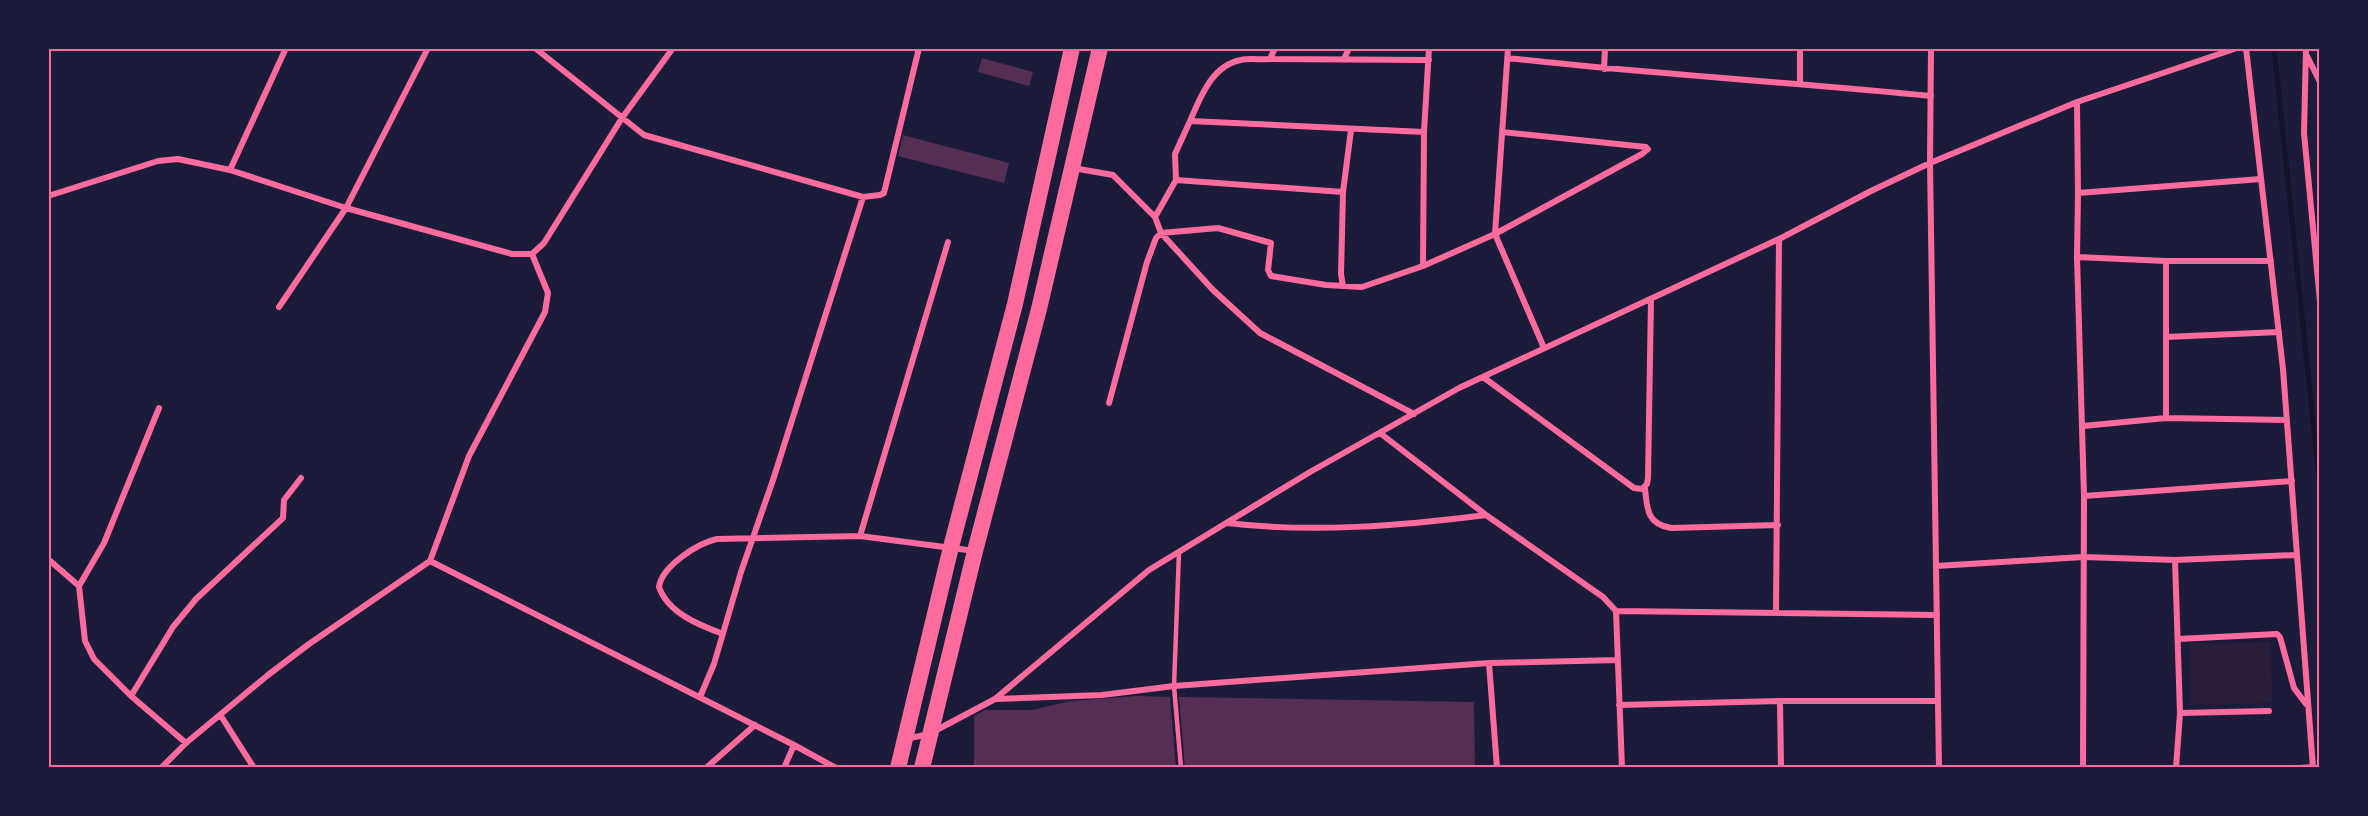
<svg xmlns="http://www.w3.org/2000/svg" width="2368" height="816" viewBox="0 0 2368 816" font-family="Figtree,sans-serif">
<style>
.green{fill:#2a1e3b}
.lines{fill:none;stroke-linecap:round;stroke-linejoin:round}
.stream{stroke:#12122b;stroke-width:5}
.building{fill:#542f53}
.service{stroke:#ff6b9d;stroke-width:4.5}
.minor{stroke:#ff6b9d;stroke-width:6}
.trunk{stroke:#ff6b9d;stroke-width:16}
.neatline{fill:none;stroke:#ff6b9d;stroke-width:2}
</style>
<rect width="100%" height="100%" fill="#1b1b3a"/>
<path class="green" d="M2271,642L2272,703L2191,705L2190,644Z"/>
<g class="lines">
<path class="stream" d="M2274,48L2320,488"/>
</g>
<path class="building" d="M982,58L1033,72L1029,86L978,72Z
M903,135L1009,163L1004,183L898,156Z
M1137,696L1170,697L1176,768H974V716L985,710H1032L1071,701Z
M1179,697L1474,702L1475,768H1185Z"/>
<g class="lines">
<path class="service" d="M1179,552L1174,686L1181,768"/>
<path class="minor" d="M535,48L644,135L863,197L880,195L884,193L919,48
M1275,48L1270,59L1429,60
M1508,48L1495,234L1544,348
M1800,48V83
M1931,48L1930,163L1939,768
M2246,48L2283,369L2313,768
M2306,48L2304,133L2320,301
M2307,56L2320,82
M1508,58C1649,74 1790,82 1931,96
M1344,59L1349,48
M1604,69L1605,48
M2077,102L2078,193L2077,257L2084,496L2083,768
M1190,121C1200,98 1212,65 1241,60C1250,58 1260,60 1270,59
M1073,168L1113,175L1155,217L1161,233L1213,290L1260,333L1414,414
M230,170L286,48
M1176,180L1343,192
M2078,193L2261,179
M48,196L158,161L178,159L230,170L346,208L512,254H532L544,243L622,118L673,48
M1155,217L1176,180L1175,154L1190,121L1424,132
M2077,257L2166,261H2271
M1423,266L1424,132L1429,48
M1343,286L1341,274L1343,192L1351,130
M279,307L346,208L428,48
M2166,337L2279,332
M1483,377L1634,488L1642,489L1647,484L1648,478L1651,299
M1109,403L1147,262L1156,238L1161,233L1218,228L1271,243L1268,270L1271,276L1326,285L1362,287L1423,266L1495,234L1642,154L1648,149L1646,147L1502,132
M2166,418V261
M2083,426L2166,418L2287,420
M1380,433L1486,515L1603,597L1616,611L1622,768
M1645,488C1647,509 1647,524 1671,528L1778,525
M2084,496L2292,481
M1227,523C1312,533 1401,526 1486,515
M860,536L948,242
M48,559L79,586L85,641L94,659L131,696L186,743
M2175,560L2180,713L2176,768
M430,561L794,745L836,768
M1936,566L2083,557L2175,560L2297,555
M79,586L104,543L159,408
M1616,611L1937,615
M1776,612L1779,239
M723,634C699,625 668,613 659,587C662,566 698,543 717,539L860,536L975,551
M2178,639L2277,634L2280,637L2294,688L2306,704
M1489,663L1497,768
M131,696L173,627L196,599L283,518L284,500L301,478
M700,697L714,664L741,572L773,480L863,197
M996,699L1102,695L1174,686L1489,663L1618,660
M1780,701L1781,768
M1619,705L1780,701H1938
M2180,713L2269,711
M221,716L254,768
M906,739L929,734L995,699L1149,570L1310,472L1459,388L1779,239L1871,191L1930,163L2077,102L2237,48
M161,768L186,743L268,675L309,644L430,561L469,456L545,312L548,293L532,254
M706,768L755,725
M784,768L794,745
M2300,768L2313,767"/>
<path class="trunk" d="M898,768L951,547L1015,304L1072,48
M922,768L975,551L1039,309L1100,48"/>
</g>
<rect width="2368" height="816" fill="none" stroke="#1b1b3a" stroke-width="99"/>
<rect x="50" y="50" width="2268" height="716" class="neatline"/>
</svg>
